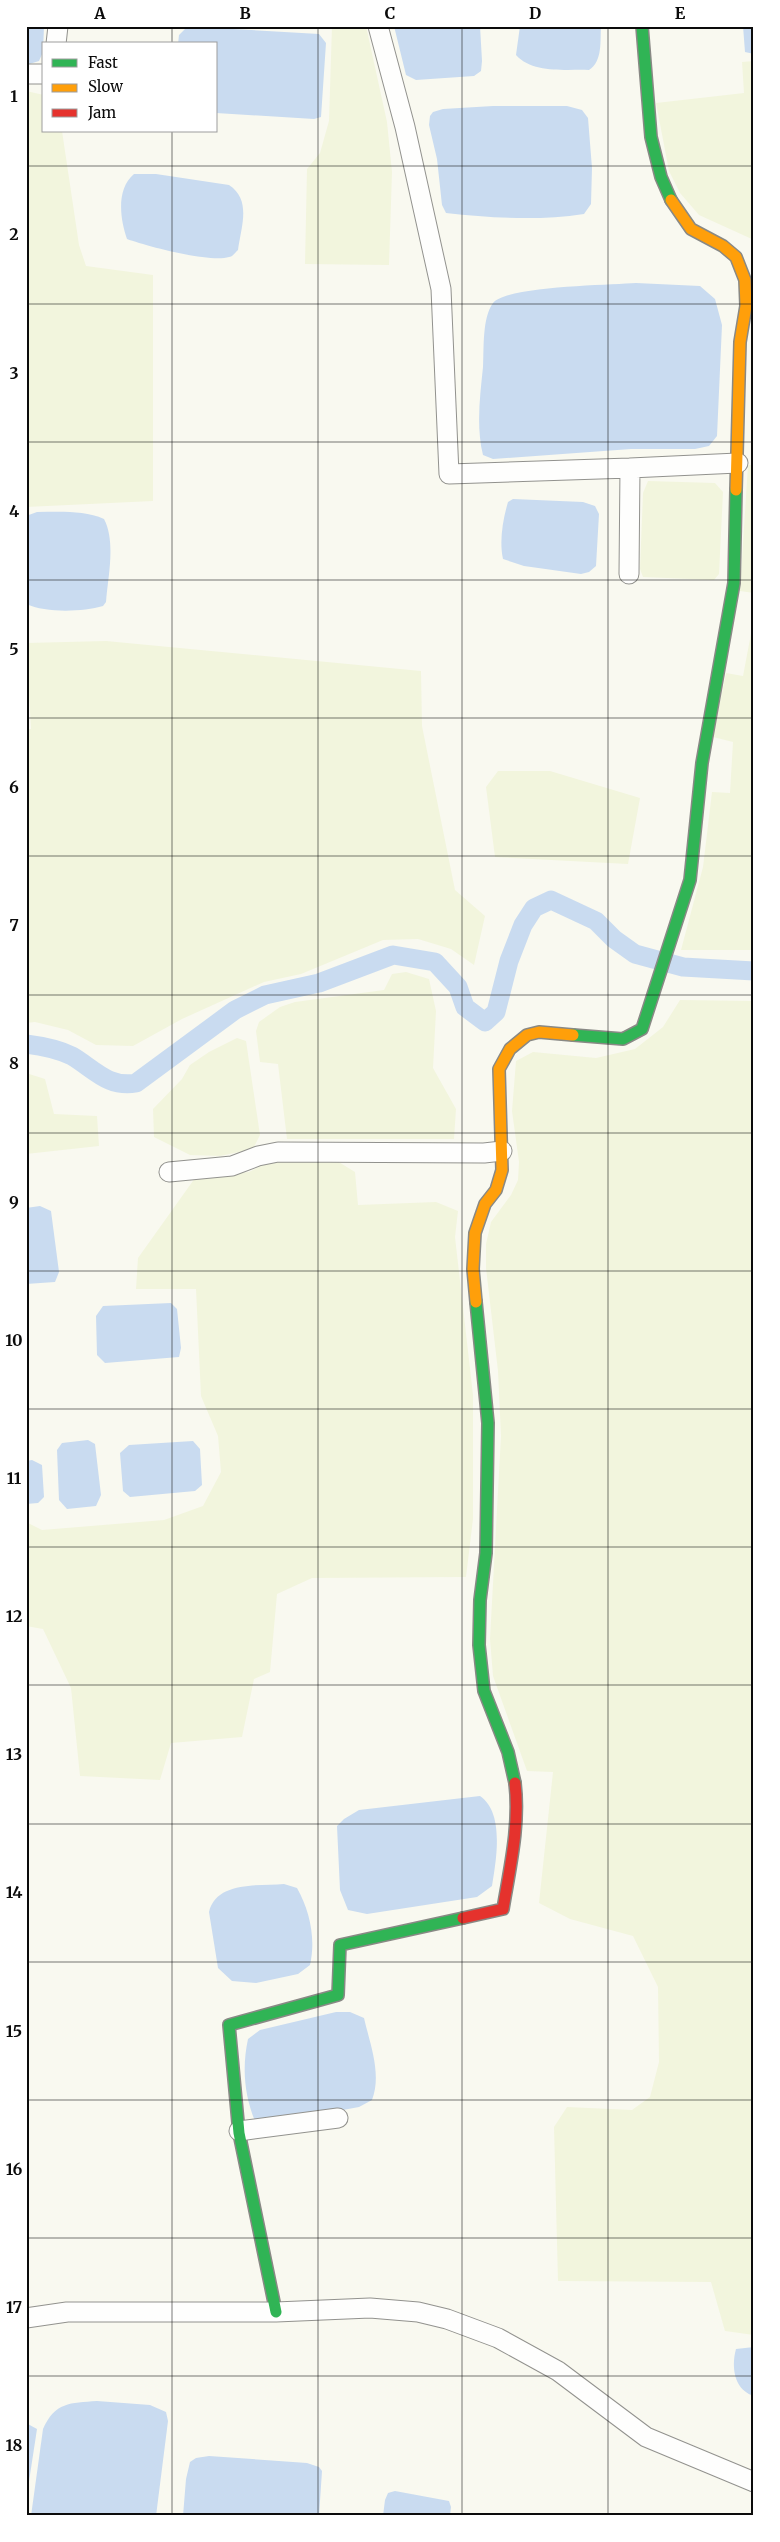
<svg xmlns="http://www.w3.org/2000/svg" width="780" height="2542" viewBox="0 0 780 2542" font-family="Merriweather,serif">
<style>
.farmland{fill:#f2f5dd}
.water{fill:#c9dbf0}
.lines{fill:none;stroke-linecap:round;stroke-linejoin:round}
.canal{stroke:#c9dbf0;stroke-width:19}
.street-casing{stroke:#92928e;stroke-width:21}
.fast-casing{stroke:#898985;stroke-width:14}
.slow-casing{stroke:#898985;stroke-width:14}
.jam-casing{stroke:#898985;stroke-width:14}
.street{stroke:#fefefd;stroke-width:19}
.fast{stroke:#30b455;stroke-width:11}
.slow{stroke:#ff9f0a;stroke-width:11}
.jam{stroke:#e5322d;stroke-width:11}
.grid{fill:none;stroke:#0b0b0b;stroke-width:1;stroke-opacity:0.55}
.neatline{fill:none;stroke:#0b0b0b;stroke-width:2}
.grid-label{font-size:16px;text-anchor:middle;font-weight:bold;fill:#0b0b0b}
</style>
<rect width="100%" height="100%" fill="#f9f9f0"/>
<path class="farmland" d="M332,26H366L387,122L392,172L389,265L305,264L307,169L320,153L329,121Z
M754,61V240L699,215L680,193L669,171L656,103L744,93L742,62Z
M26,91L44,95V131H62L79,245L86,266L153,275V501L26,507Z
M748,465H754V593L740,591Z
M648,481L715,483L723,492L719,574L714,580L643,577L640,569L643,493Z
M754,618V950H681L703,867L712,792L730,793L733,742L713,737L726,673L743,676Z
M106,641L421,671L422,726L455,890L485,916L474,965L451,949L418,939L383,940L301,974L264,982L182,1019L133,1046L96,1045L68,1030L35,1022L26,1023V729H31L26,643Z
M498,771H550L640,798L628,864L495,857L486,787Z
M406,972L429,979L436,1011L433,1068L456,1109L454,1139H287L278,1064L260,1062L256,1031L259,1022L280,1007L295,1002L384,990L392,974Z
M680,1000L754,1001V2335L725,2331L711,2282L558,2281L554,2127L567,2107L632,2110L650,2097L659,2062L658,1987L633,1936L570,1919L539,1903L553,1772L527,1771L493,1676L490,1639L501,1436L498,1371L486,1268V1244L491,1222L511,1195L518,1180L519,1162L512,1111L516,1061L533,1052L596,1058L635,1049L663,1027Z
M237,1038L246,1041L260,1135L253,1149L220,1156L190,1155L154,1137L153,1109L182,1079L190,1065L209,1052Z
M26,1073L45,1079L54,1114L97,1116L99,1146L26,1154Z
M273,1160L337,1161L355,1172L358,1205L436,1202L458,1211L455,1237L473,1395V1519L466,1577L312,1578L277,1594L270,1672L254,1679L242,1737L171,1743L160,1780L80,1776L71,1688L43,1629L26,1626V1522L42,1530L164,1520L203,1506L221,1472L218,1436L201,1396L196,1289H136L138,1258L195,1178L249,1172Z"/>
<path class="water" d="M26,26H44L43,52L39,61L26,65Z
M480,26L482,61L481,71L474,76L416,80L406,75L394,26Z
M520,26H601C600,41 603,61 589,70C566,69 533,74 516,55Z
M743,26H754V54L745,52Z
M185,29H233L319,34L326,43L321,117L314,119L216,113V44H178L179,35Z
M493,106H567L582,110L588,118L592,168L591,204L584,214C538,221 492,218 446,213L442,205L437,159L429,125L430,116L433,112L443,109Z
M134,174H156L229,185C252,200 241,227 238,250C235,253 232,257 229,257C210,263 146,246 127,239C120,219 116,189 134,174Z
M636,283L700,286L715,299L722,325L717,436L709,446L695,449H631L493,459L483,455C476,427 480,396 483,367C484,349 482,318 493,303C507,286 610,285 636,283Z
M513,499L583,502L595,506L599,514L596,566L589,572L581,574L524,566L503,559C499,541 503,519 508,502Z
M37,512C59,512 84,510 104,519C116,542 108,576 106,602L103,606C82,612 46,613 26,604V516Z
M40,1206L51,1211L59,1272L55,1282L26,1284V1208Z
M171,1303L177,1309L181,1348L179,1357L105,1363L97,1355L96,1316L103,1306Z
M88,1440L95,1444L101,1495L96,1506L67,1509L59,1500L57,1450L62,1443Z
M193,1441L200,1449L202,1485L195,1491L130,1497L123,1491L120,1453L129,1445Z
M32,1460L42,1465L44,1497L38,1503L26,1504V1461Z
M480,1796C505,1813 496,1861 492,1886L477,1897L367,1914L348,1910L340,1890L337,1826L344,1819L359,1810Z
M284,1884L297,1888C310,1911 316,1939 310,1965L298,1974L256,1983L232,1981L218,1968L209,1912C216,1881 259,1886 284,1884Z
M336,2012H350L364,2018C370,2044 382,2074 372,2100L359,2107L267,2124L255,2121C244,2094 242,2067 248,2039L260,2030Z
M754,2347V2396C734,2390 731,2367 736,2349Z
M97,2401L150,2405L166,2412L168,2421L156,2516H31L43,2429C55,2402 70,2403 97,2401Z
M26,2423L37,2429L26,2501Z
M209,2456L307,2463L319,2467L322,2471L319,2516H183L186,2479L190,2462L196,2458Z
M395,2491L449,2501L451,2507L450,2516H383L385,2500L388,2493Z"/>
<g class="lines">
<path class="canal" d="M26,1044C42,1046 58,1049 72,1056C94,1069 108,1088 136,1083L235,1010L265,995L319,983L393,955L435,962L458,987L465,1007L485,1022L496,1012L509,961L523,925L534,908L551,900L596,921L614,939L635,954L683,967L754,971"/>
<g class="street-casing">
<path id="street" d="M378,26L405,127L441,289L449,474L630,468
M56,44L58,26
M26,74H44
M629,574L630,468L738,463
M169,1172L232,1166L258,1156L278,1152L484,1153L502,1151
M239,2131L338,2118
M26,2318L67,2312H276L370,2308L418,2312L447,2319L498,2338L558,2371L646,2437L754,2482"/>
</g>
<g class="fast-casing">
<path id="fast" d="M642,26L651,137L661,177L671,200
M573,1035L623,1039L642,1029L690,880L702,763L734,583L736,490
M476,1302L488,1423L486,1553L480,1600L479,1645L484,1691L508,1752L515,1783
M276,2312L239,2133L229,2025L338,1995L340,1945L463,1918"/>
</g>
<g class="slow-casing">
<path id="slow" d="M671,200L691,229L723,246L736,257L745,280L746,306L740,342L736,490
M476,1302L473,1269L475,1233L485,1204L496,1190L502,1170L499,1069L510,1049L527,1035L539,1032L573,1035"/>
</g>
<g class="jam-casing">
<path id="jam" d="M463,1918L503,1909C510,1867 520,1825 515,1783"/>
</g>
<use href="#street" class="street"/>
<use href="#fast" class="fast"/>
<use href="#slow" class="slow"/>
<use href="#jam" class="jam"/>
</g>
<path class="grid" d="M172,26V44M318,26V2516M462,26V2516M608,26V2516M172,131V2516M26,166H754M26,304H754M26,442H754M26,580H754M26,718H754M26,856H754M26,995H754M26,1133H754M26,1271H754M26,1409H754M26,1547H754M26,1685H754M26,1824H754M26,1962H754M26,2100H754M26,2238H754M26,2376H754"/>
<rect width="780" height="2542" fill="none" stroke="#ffffff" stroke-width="55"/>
<rect x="42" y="42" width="175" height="90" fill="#ffffff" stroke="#9d9d9d"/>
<rect x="52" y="59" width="25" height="8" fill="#30b455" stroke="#9d9d9d"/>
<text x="88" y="68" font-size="15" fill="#0b0b0b">Fast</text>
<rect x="52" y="84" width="25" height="8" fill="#ff9f0a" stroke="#9d9d9d"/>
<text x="88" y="92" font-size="15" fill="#0b0b0b">Slow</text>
<rect x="52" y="109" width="25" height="8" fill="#e5322d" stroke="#9d9d9d"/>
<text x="88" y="118" font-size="15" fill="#0b0b0b">Jam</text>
<rect x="28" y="28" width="724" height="2486" class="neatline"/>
<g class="grid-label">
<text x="100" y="19">A</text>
<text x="245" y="19">B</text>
<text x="390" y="19">C</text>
<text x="535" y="19">D</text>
<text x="680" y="19">E</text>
<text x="14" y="102">1</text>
<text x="14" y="240">2</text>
<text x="14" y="379">3</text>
<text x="14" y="517">4</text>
<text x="14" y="655">5</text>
<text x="14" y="793">6</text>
<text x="14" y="931">7</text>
<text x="14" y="1069">8</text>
<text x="14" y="1208">9</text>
<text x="14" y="1346">10</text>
<text x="14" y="1484">11</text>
<text x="14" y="1622">12</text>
<text x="14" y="1760">13</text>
<text x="14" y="1898">14</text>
<text x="14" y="2037">15</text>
<text x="14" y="2175">16</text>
<text x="14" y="2313">17</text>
<text x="14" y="2451">18</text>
</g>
</svg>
